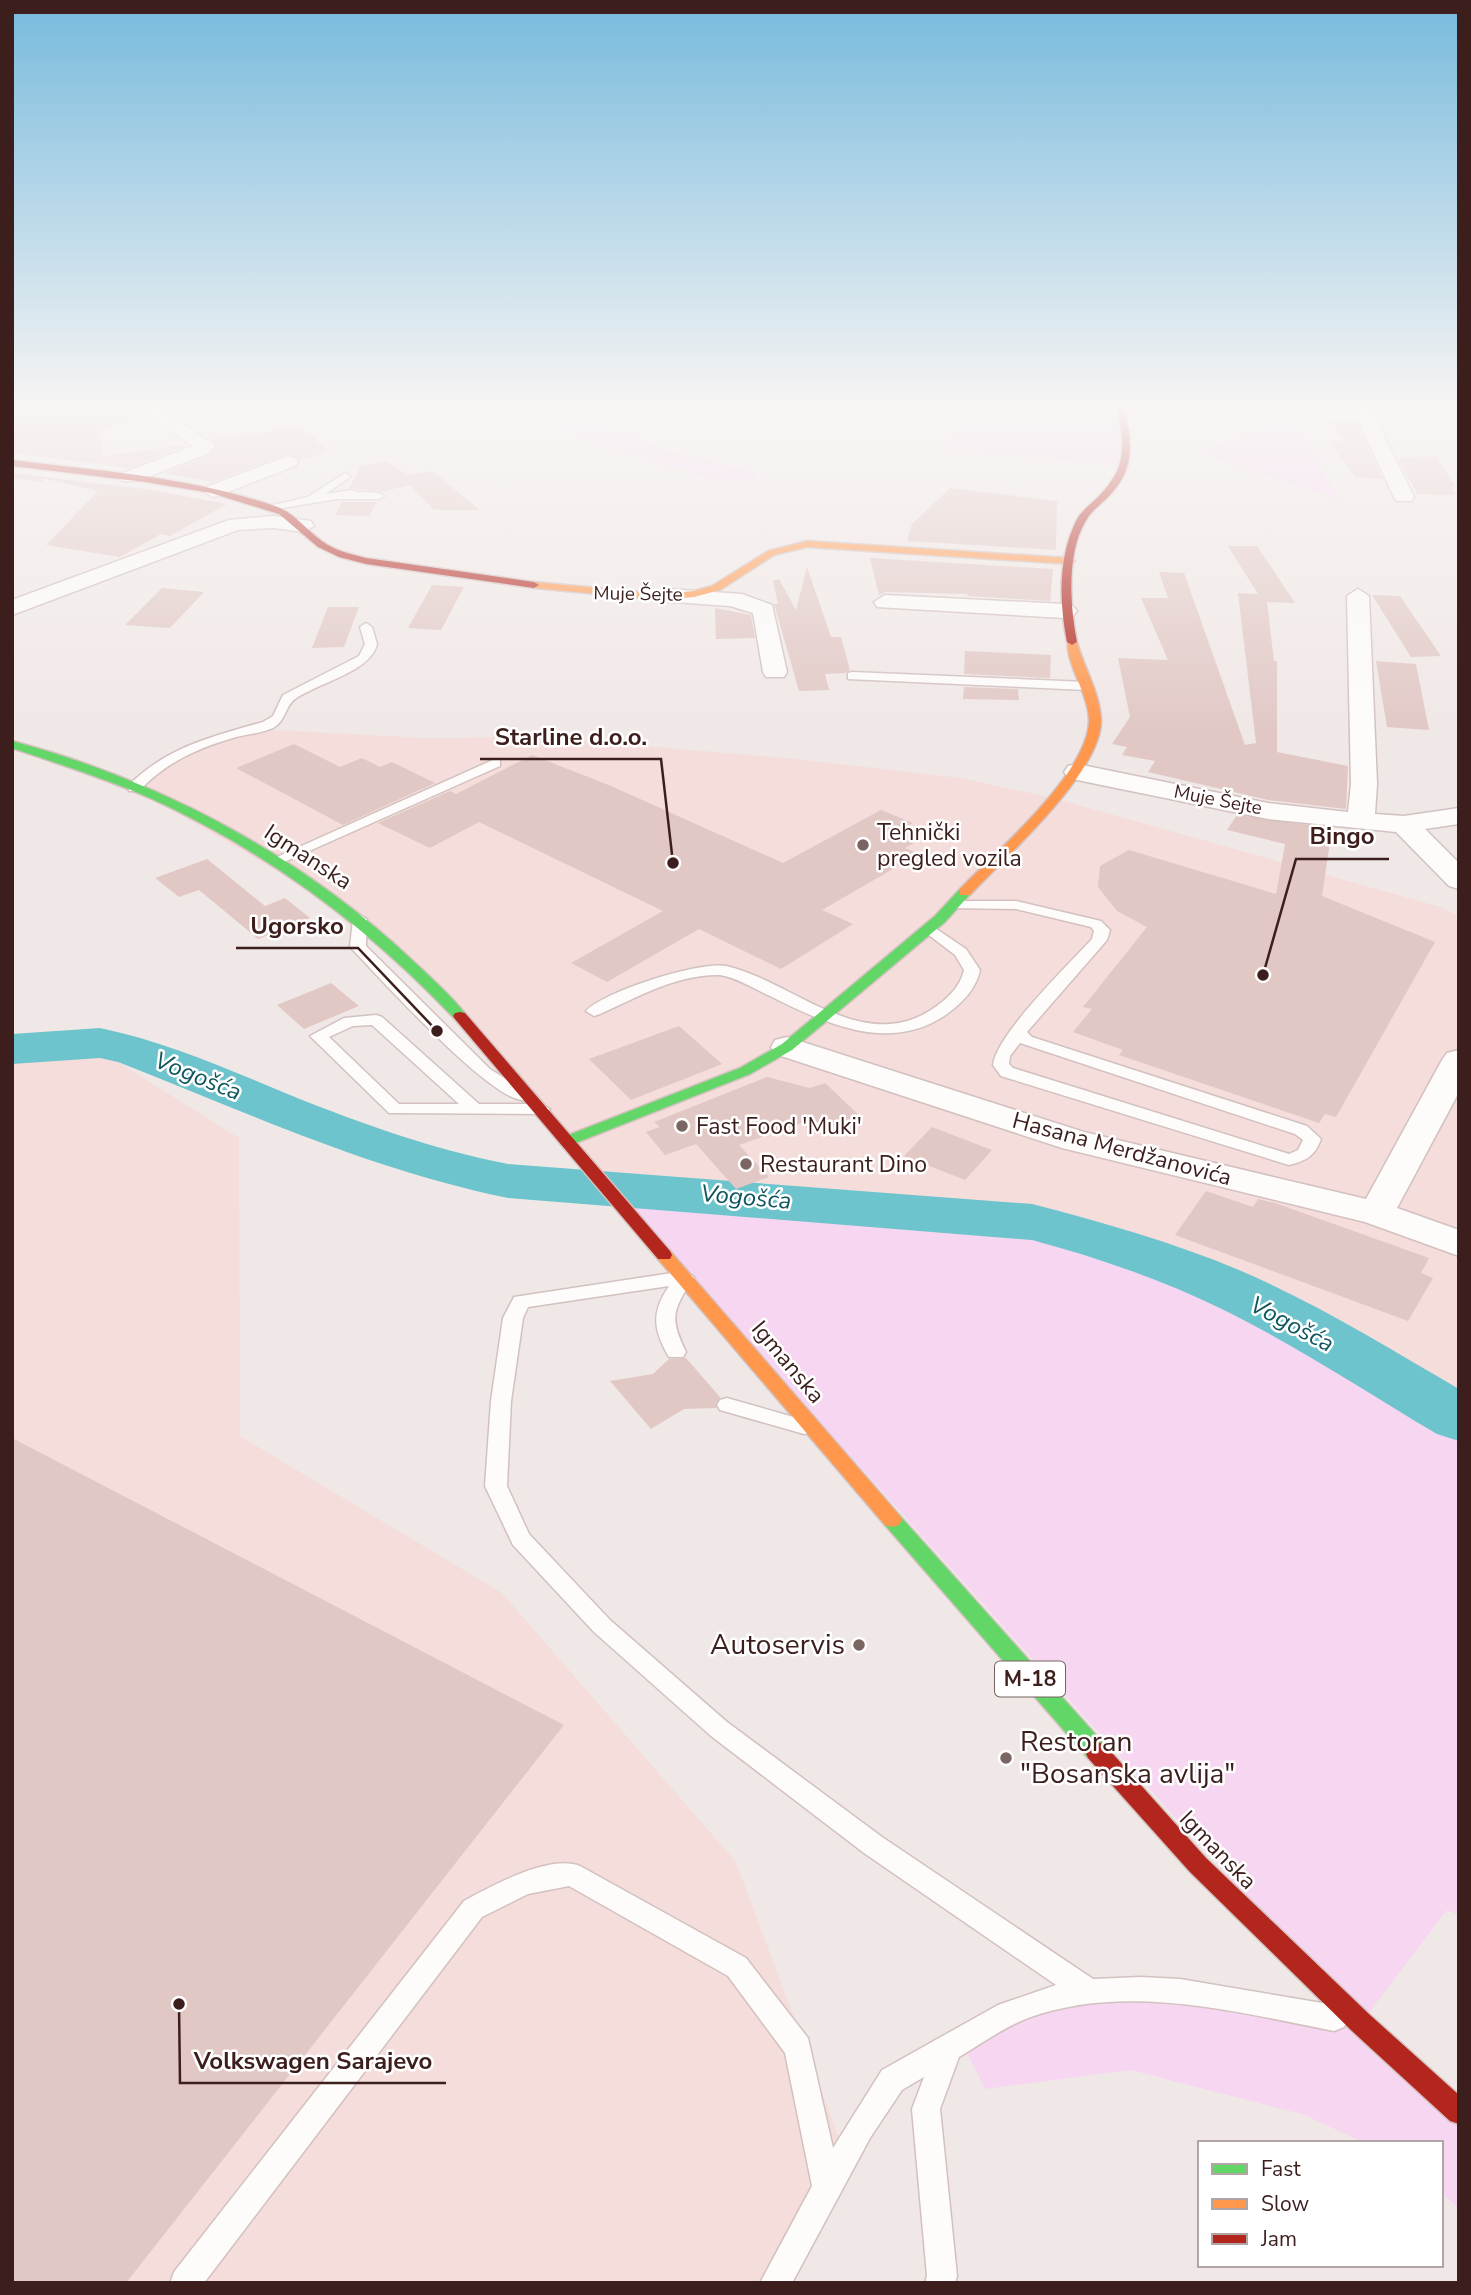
<svg xmlns="http://www.w3.org/2000/svg" width="1471" height="2295" viewBox="0 0 1471 2295" font-family="'Nunito Sans',sans-serif">
<style>
.built{fill:#f4ddda}
.green{fill:#f6d6f1}
.lines{fill:none;stroke-linecap:round;stroke-linejoin:round}
.river{fill:#6ec4cd;fill-rule:evenodd}
.building{fill:#e1c8c5}
.lane-casing{stroke:#d2c1bf;stroke-width:3}
.street-casing{stroke:#d2c1bf;stroke-width:3}
.fast-casing{stroke:#d2c1bf;stroke-width:3}
.slow-casing{stroke:#d2c1bf;stroke-width:3}
.jam-casing{stroke:#d2c1bf;stroke-width:3}
.lane{fill:#fdfcfb;fill-rule:evenodd}
.street{fill:#fdfcfb;fill-rule:evenodd}
.fast{fill:#63d668;fill-rule:evenodd}
.slow{fill:#ff974d;fill-rule:evenodd}
.jam{fill:#b3261e;fill-rule:evenodd}
.poi-dot{fill:#7b6563;stroke:#fff;stroke-width:2.5}
.labels{text-anchor:middle;dominant-baseline:central;stroke-width:5;stroke-linejoin:round;paint-order:stroke}
.far-street-label{font-size:19px;fill:#3c1f1d;stroke:#fff}
.shield{fill:#fff;stroke:#766261;stroke-width:2}
.shield-label{font-size:21px;font-weight:bold;fill:#3c1f1d}
.poi-label{font-size:23px;fill:#3c1f1d;stroke:#fff;text-anchor:start}
.street-label{font-size:23px;fill:#3c1f1d;stroke:#fff}
.water-label{font-size:24px;font-style:italic;fill:#10565e;stroke:#fff}
.near-poi-label{font-size:28px;fill:#3c1f1d;stroke:#fff;text-anchor:end}
.leader{fill:none;stroke:#3c1f1d;stroke-width:2.5}
.callout-dot{fill:#3c1f1d;stroke:#fff;stroke-width:2.5}
.callout-label{font-size:24px;text-anchor:middle;font-weight:bold;fill:#3c1f1d;stroke:#fff;stroke-width:5;stroke-linejoin:round;paint-order:stroke}
</style>
<rect width="100%" height="100%" fill="#f0e8e6"/>
<path class="built" d="M252,729L426,738L539,737L786,758L960,778L1053,798L1444,908L1459,917V1418L1277,1313L1189,1272L1097,1238L1032,1222L610,1189L360,919L134,788L165,760Z
M86,1042L239,1138L240,1436L502,1593L736,1862L846,2157L767,2283H12V1061Z"/>
<path class="green" d="M547,409H579L576,412L663,449L755,473L757,481H717L601,445L534,419Z
M961,409H1114L1119,430V465L951,449Z
M1243,409H1290L1339,500L1199,452L1261,430L1242,418Z
M610,1189L1032,1222C1117,1243 1201,1272 1278,1313C1339,1346 1399,1383 1459,1418V1915L1447,1910L1361,2023L1459,2112V2208L1441,2193V2143H1364L1305,2115L1131,2070L985,2089L961,2041L1087,1990L1359,2022Z"/>
<g class="lines">
<path class="river" d="M100,1028C167,1042 227,1069 290,1095C362,1124 432,1149 508,1164L1032,1204C1102,1222 1172,1242 1239,1270C1316,1303 1387,1347 1459,1389V1441L1437,1434C1368,1393 1300,1348 1228,1312C1166,1281 1099,1258 1032,1240L508,1198C371,1170 248,1113 118,1062L100,1058L12,1064V1034Z"/>
</g>
<path class="building" d="M12,409H136L146,418L98,431L104,456L187,445L130,468L12,453Z
M1327,419H1355L1383,479L1355,477L1330,441H1346Z
M303,426L327,451L300,460L287,454L212,482L165,473L210,455L218,445L212,440Z
M1437,456L1455,487H1451L1455,495L1417,494L1398,458Z
M387,461L407,475L432,471L480,510H434L410,485L382,492L349,488L361,466Z
M12,473L153,490L227,504L170,536L161,534L120,557L46,545L98,491L45,479L41,482L12,478Z
M950,488L1057,501L1056,550L907,541L912,524Z
M342,502H377L369,516L335,515Z
M1228,546H1257L1295,603L1267,602L1274,661H1277V752L1348,766L1346,809L1268,800L1148,772L1155,761L1122,755L1127,747L1112,744L1130,717L1118,658L1168,660L1141,598H1168L1159,572L1184,573L1245,745L1256,743L1238,593L1258,594Z
M870,558L1053,569L1050,601L967,596L968,594L885,592L879,595Z
M807,567L831,637H841L850,670L845,673L825,674L829,690L799,691L774,604H778L773,581L779,579L796,610Z
M432,585L464,587L441,630L408,628Z
M162,588L204,592L170,628L125,625Z
M1372,595L1400,596L1441,656L1411,657Z
M328,607H359L344,647L312,648Z
M715,608L751,615L755,638L716,639Z
M965,651L1051,655L1050,678L964,674Z
M1376,661L1416,664L1429,730L1387,727Z
M964,687L1018,689L1019,700L963,699Z
M294,744L340,767L362,758L380,767L392,762L435,783L343,825L236,768Z
M532,755L611,786L783,863L881,810L913,823L893,834L914,843L905,848L919,854L822,910L853,924L781,969L699,929L607,982L571,963L663,911L479,822L430,848L378,823L450,791L456,794Z
M1237,815L1332,828L1322,896L1435,942L1336,1117L1325,1114L1319,1123L1119,1055L1123,1050L1073,1032L1092,1009L1083,1007L1147,927L1117,911L1098,887L1100,866L1129,850L1276,894L1285,844L1227,830Z
M207,859L265,906L285,898L310,918L258,939L199,890L179,897L155,878Z
M331,983L359,1006L304,1029L277,1005Z
M679,1026L722,1064L631,1100L589,1059Z
M767,1077L810,1088L825,1083L861,1117L814,1134L802,1123L739,1145L769,1177L736,1189L696,1144L665,1155L646,1132L660,1127L654,1122Z
M932,1127L992,1150L965,1180L904,1156Z
M1206,1191L1253,1207L1258,1199L1275,1203L1429,1258L1421,1273L1433,1278L1408,1321L1175,1235Z
M686,1358L720,1397L716,1408L684,1409L651,1429L610,1381L653,1374L669,1359Z
M12,1438L564,1725L126,2283H12Z"/>
<g class="lines">
<g class="lane-casing">
<path id="lane" d="M345,473L350,476L349,478L325,494L351,490C360,494 375,490 384,496L379,499H337L270,510L265,507L308,497Z
M366,623L372,627L377,644C371,672 317,683 295,699C285,706 286,721 273,728C262,733 248,734 236,737C198,748 166,762 139,791H129V785C167,747 213,736 263,722L273,716L283,695L359,656L365,644L360,627Z
M852,672L1086,682L1092,686L1086,690L848,679V673Z
M495,759L500,760V766L280,864H270L268,861Z
M953,901H1016L1101,921L1110,930L1107,940L1027,1032L1032,1037L1307,1126L1321,1139C1315,1156 1306,1161 1289,1165L1001,1076L993,1065C996,1035 1068,965 1092,939L1094,931L1091,927L1016,909L948,908L946,905ZM1020,1043L1295,1134L1303,1140L1298,1150L1289,1154L1013,1068L1009,1064L1010,1056Z
M360,915L367,919L366,946L490,1069L526,1092L528,1096L526,1100C496,1107 378,976 353,950L350,947L353,919Z
M929,924L966,949L980,970C976,990 960,1005 944,1016C888,1053 824,1023 770,996C754,989 738,978 720,975C677,974 638,997 600,1014L594,1016L586,1011C603,992 699,961 726,966C793,981 861,1055 931,1010C946,1000 960,988 964,970L955,955L921,929Z
M376,1015L382,1017L479,1104H541L550,1109L541,1114L389,1113L310,1036L344,1018ZM372,1025L459,1104H399L329,1037L353,1026Z
M685,1271L694,1277C674,1309 668,1316 686,1352L683,1357H669C653,1330 651,1312 669,1286L528,1307L523,1318L511,1401L507,1486L529,1534L610,1620L727,1722L882,1837L1093,1979L1141,1977L1180,1979L1334,2005L1344,2009L1348,2018L1344,2027L1334,2031C1236,2012 1126,1982 1028,2018C1004,2027 981,2044 959,2057L940,2109L957,2276L955,2283H925L927,2276L912,2109L924,2077L902,2090L870,2138L792,2283H760L812,2186L785,2053L728,1976L569,1886L528,1894L482,1917L204,2283H170L174,2272L464,1901C492,1886 549,1854 580,1866L746,1958L808,2038L833,2148L882,2070L998,2005L1056,1985L864,1853L711,1736L594,1632L513,1545L485,1486L491,1401L503,1318L514,1297Z
M727,1398L811,1422L814,1427L811,1432L804,1434L720,1410L717,1405L720,1400Z"/>
</g>
<g class="street-casing">
<path id="street" d="M138,409H159L215,445L209,453L137,481H123L120,477L123,473L193,446Z
M1353,409H1371L1414,497L1411,501H1397L1394,497Z
M288,456L295,458L298,462L295,466L220,495L213,497L203,491L206,487Z
M274,516L311,521L314,526L303,532L274,528L238,530L12,615V600L229,520Z
M667,589L742,594L772,605L787,672L784,677H766L763,672L753,613L730,606L659,601L656,596L659,591Z
M1358,589L1369,596L1377,784L1375,814L1404,816L1459,808V824L1425,829L1459,863V889L1449,886L1396,832L1268,819L1077,780L1068,778L1064,772L1068,766L1077,764L1268,803L1348,812L1351,784L1347,596Z
M885,595L1065,604L1073,606L1077,611L1073,616L1065,618L877,607L874,602Z
M787,1037L1084,1132L1366,1199L1442,1060L1447,1053L1459,1050V1092L1397,1208L1459,1230V1256L1365,1222L1062,1148L775,1054L771,1047L775,1040Z"/>
</g>
<g class="fast-casing">
<path id="fast" d="M12,741C159,780 300,855 411,959C430,977 451,995 467,1016L465,1019H455C368,927 268,852 152,799C107,779 59,764 12,748Z
M965,888L972,892L945,922L792,1050L750,1074L573,1144H561L559,1141L561,1138L740,1068L782,1044L935,916L960,889Z
M892,1513L899,1515L1104,1744L1107,1751L1104,1758L1096,1760L1088,1758L885,1525L882,1520L885,1515Z"/>
</g>
<g class="slow-casing">
<path id="slow" d="M807,541L1070,558L1075,561L1070,564L807,547L774,555L720,590L694,597L661,600L534,588L529,585L534,582L661,594L694,591L712,586L768,551Z
M1068,640L1077,642C1084,668 1100,693 1101,720C1102,772 1005,857 970,895H960V889C996,852 1087,774 1089,722C1090,695 1064,662 1068,640Z
M664,1249L670,1251L899,1515L902,1520L899,1525L892,1527L885,1525L658,1259L656,1255Z"/>
</g>
<g class="jam-casing">
<path id="jam" d="M1117,409H1125C1132,443 1135,469 1110,495C1103,503 1092,510 1087,519C1066,551 1070,606 1077,642L1072,645L1067,642C1059,602 1058,558 1076,521C1081,511 1090,505 1098,497C1127,468 1125,447 1117,409Z
M12,460C101,471 190,477 275,506C295,513 305,529 322,541C335,551 351,554 366,558L534,582L539,585L534,588L366,564L339,557L318,547L279,514L211,493L145,482L12,466Z
M460,1012L465,1013L670,1251L672,1255L670,1259H658L455,1019L453,1016L455,1013Z
M1096,1742L1104,1744L1206,1858L1370,2015L1459,2095V2124L1450,2121L1352,2031L1190,1872L1088,1758L1085,1751L1088,1744Z"/>
</g>
<use href="#lane" class="lane"/>
<use href="#street" class="street"/>
<use href="#fast" class="fast"/>
<use href="#slow" class="slow"/>
<use href="#jam" class="jam"/>
</g>
<linearGradient id="sky" x2="0" y2="1"><stop stop-color="#77badd"/><stop offset="0.56" stop-color="#f8f5f4"/><stop offset="1" stop-color="#f8f5f4" stop-opacity="0"/></linearGradient>
<rect width="1471" height="730" fill="url(#sky)"/>
<g class="poi-dot">
<circle cx="863" cy="845" r="7"/>
<circle cx="682" cy="1126" r="7"/>
<circle cx="746" cy="1164" r="7"/>
<circle cx="859" cy="1645" r="7"/>
<circle cx="1006" cy="1758" r="7"/>
</g>
<g class="labels">
<g class="far-street-label">
<text transform="translate(638 594) rotate(1)">Muje Šejte</text>
<text transform="translate(1218 800) rotate(11)">Muje Šejte</text>
</g>
<rect class="shield" x="995" y="1661.5" width="70" height="35" rx="5"/>
<g class="shield-label">
<text x="1030" y="1679">M-18</text>
</g>
<g class="poi-label">
<text x="877" y="832">Tehnički<tspan x="877" dy="26">pregled vozila</tspan></text>
<text x="696" y="1126">Fast Food 'Muki'</text>
<text x="760" y="1164">Restaurant Dino</text>
</g>
<g class="street-label">
<text transform="translate(308 857) rotate(33)">Igmanska</text>
<text transform="translate(1122 1149) rotate(15)">Hasana Merdžanovića</text>
<text transform="translate(788 1362) rotate(50)">Igmanska</text>
<text transform="translate(1218 1850) rotate(46)">Igmanska</text>
</g>
<g class="water-label">
<text transform="translate(198 1076) rotate(22)">Vogošća</text>
<text transform="translate(746 1197) rotate(5)">Vogošća</text>
<text transform="translate(1292 1324) rotate(28)">Vogošća</text>
</g>
<g class="near-poi-label">
<text x="845" y="1645">Autoservis</text>
<text x="1020" y="1742" text-anchor="start">Restoran<tspan x="1020" dy="32">"Bosanska avlija"</tspan></text>
</g>
</g>
<path class="leader" d="M673 863L661 759H480M1263 975L1296 859H1389M437 1031L358 948H236M179 2004L180 2083H446"/>
<g class="callout-dot">
<circle cx="673" cy="863" r="7"/>
<circle cx="1263" cy="975" r="7"/>
<circle cx="437" cy="1031" r="7"/>
<circle cx="179" cy="2004" r="7"/>
</g>
<g class="callout-label">
<text x="571" y="745">Starline d.o.o.</text>
<text x="1342" y="844">Bingo</text>
<text x="297" y="934">Ugorsko</text>
<text x="313" y="2069">Volkswagen Sarajevo</text>
</g>
<rect width="1471" height="2295" fill="none" stroke="#3c1f1d" stroke-width="28"/>
<rect x="1198" y="2141" width="245" height="126" fill="#ffffff" stroke="#b1a5a5" stroke-width="2"/>
<rect x="1212" y="2164" width="35" height="10" fill="#63d668" stroke="#b1a5a5" stroke-width="2"/>
<text x="1261" y="2176" font-size="21" fill="#3c1f1d">Fast</text>
<rect x="1212" y="2199" width="35" height="10" fill="#ff974d" stroke="#b1a5a5" stroke-width="2"/>
<text x="1261" y="2211" font-size="21" fill="#3c1f1d">Slow</text>
<rect x="1212" y="2234" width="35" height="10" fill="#b3261e" stroke="#b1a5a5" stroke-width="2"/>
<text x="1261" y="2246" font-size="21" fill="#3c1f1d">Jam</text>
</svg>
